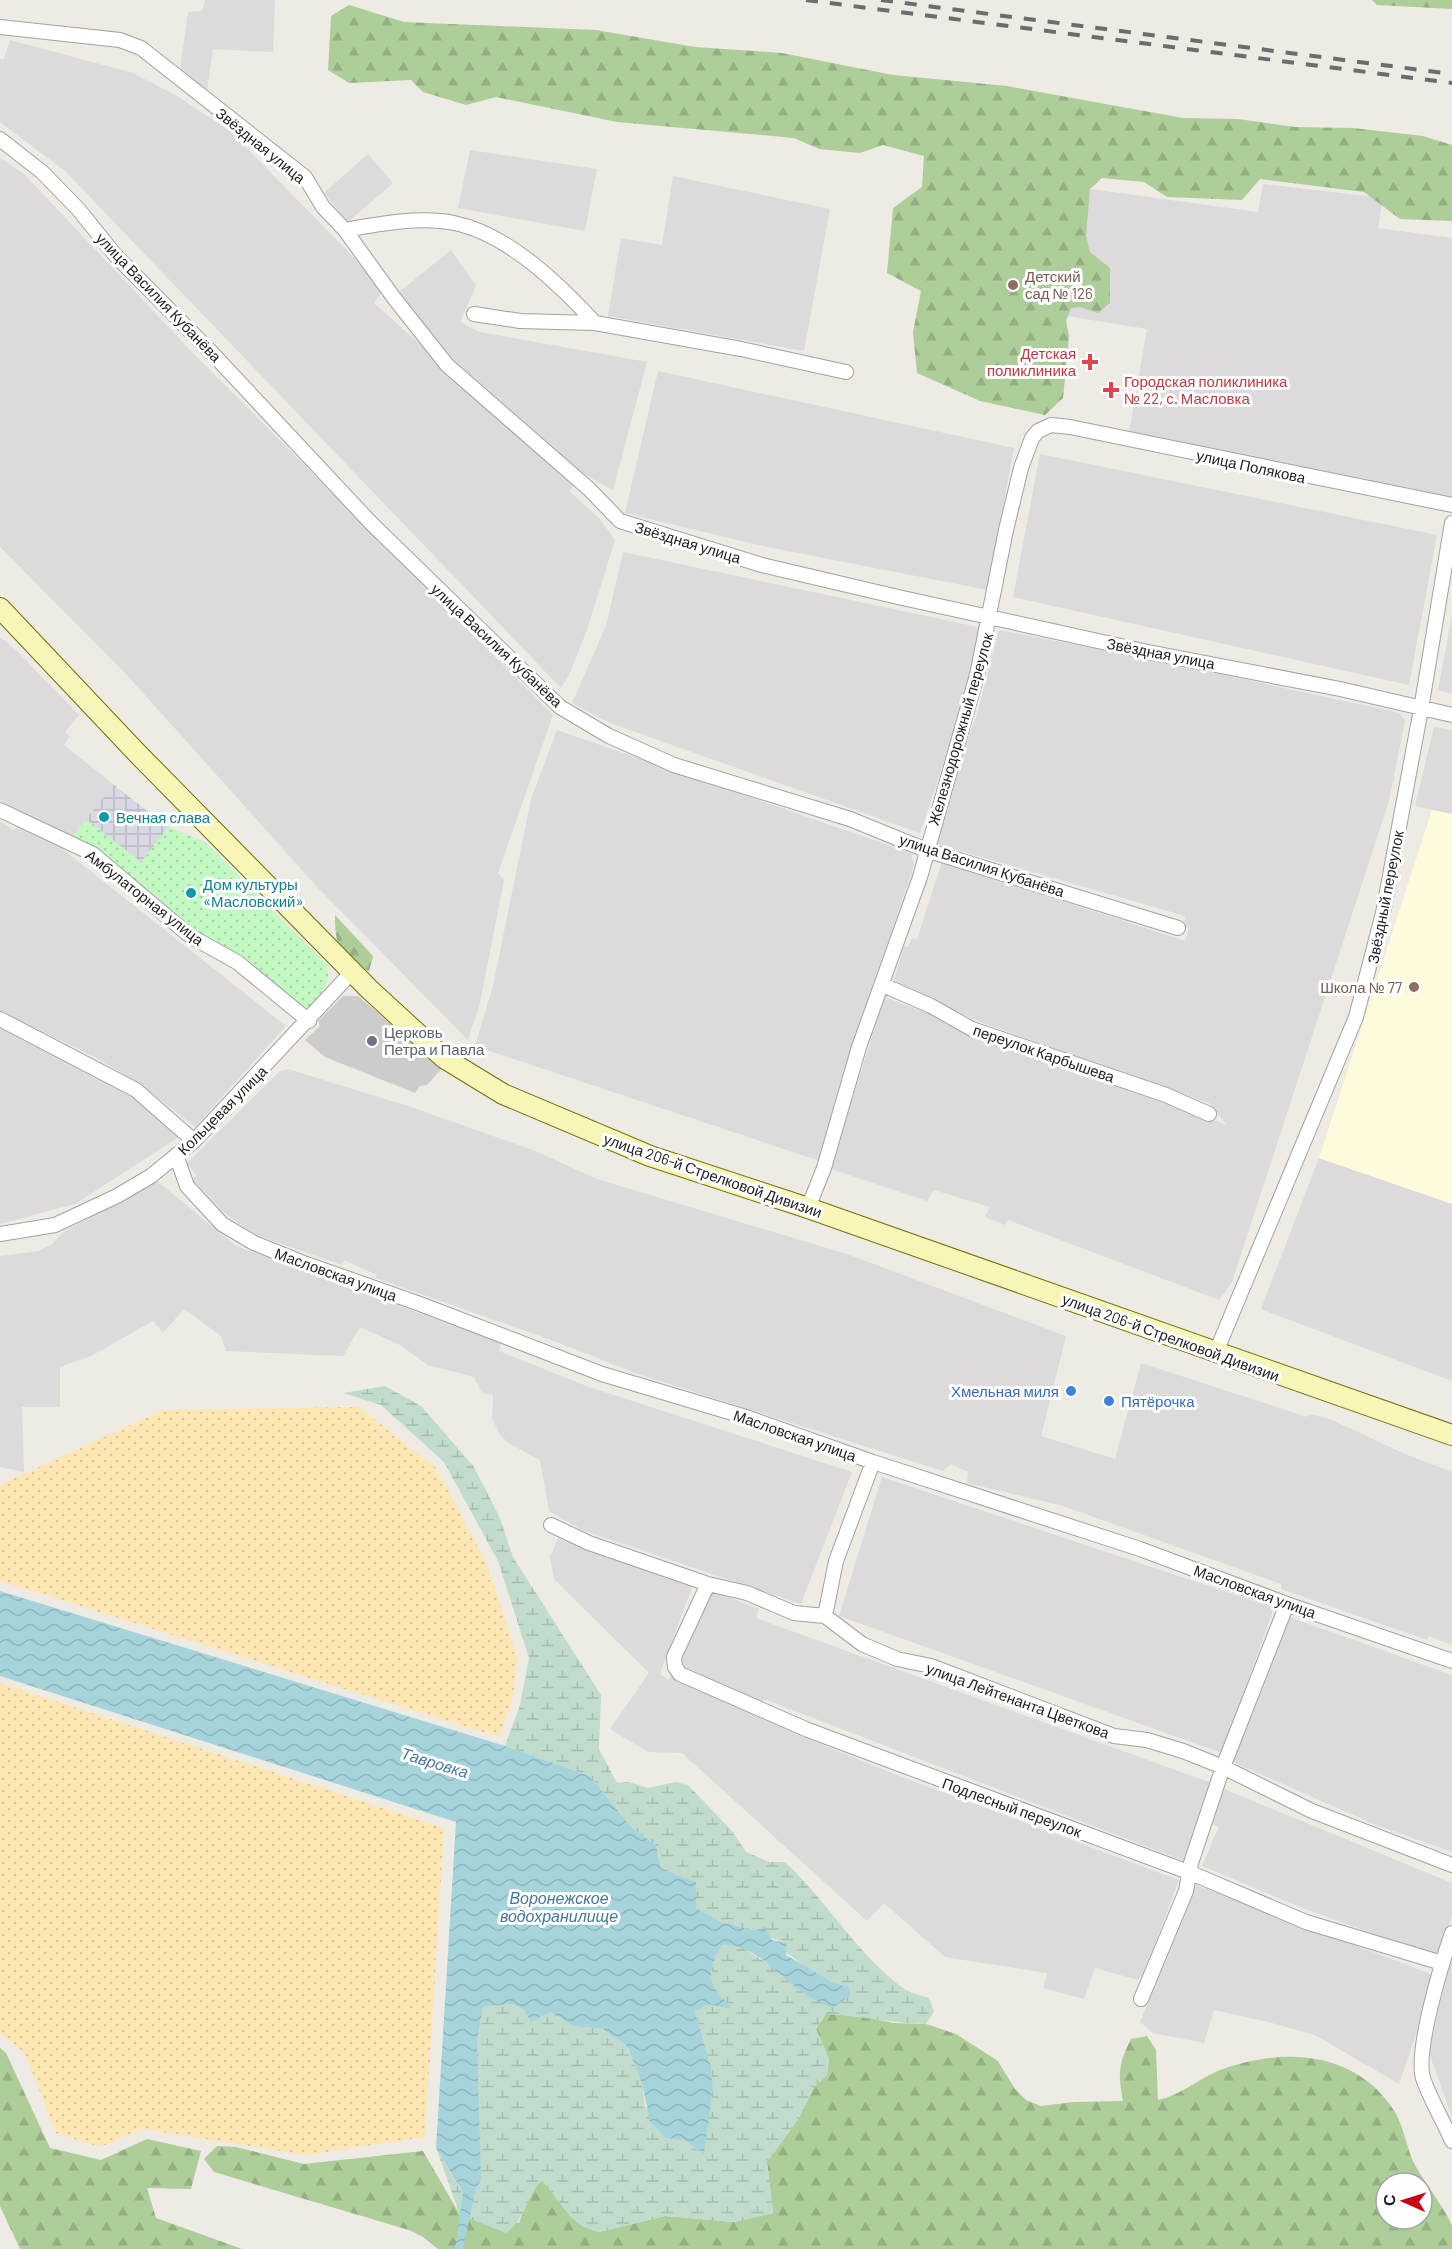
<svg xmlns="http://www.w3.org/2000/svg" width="1452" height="2249" viewBox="0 0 1452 2249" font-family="Barlow,sans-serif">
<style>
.residential{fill:#dcdadb}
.education{fill:#fefbdd}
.religious{fill:#ccc}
.forest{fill:url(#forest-firs);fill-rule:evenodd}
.wetland{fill:url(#wetland-marsh)}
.sand{fill:url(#sand-dots)}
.park{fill:url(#park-dots)}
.plaza{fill:url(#plaza-grid)}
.water{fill:url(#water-waves)}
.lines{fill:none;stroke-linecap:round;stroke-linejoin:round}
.minor-casing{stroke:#a2a2a2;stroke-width:16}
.secondary-casing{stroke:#707207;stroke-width:22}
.minor{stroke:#fff;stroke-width:14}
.secondary{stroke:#f8f5b8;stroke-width:20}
.rail{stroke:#6c6c6c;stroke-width:4;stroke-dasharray:12 12;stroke-linecap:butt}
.education-dot{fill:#8d6e63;stroke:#fff;stroke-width:2}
.health-dot{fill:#e0444e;stroke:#fff;stroke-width:2}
.culture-dot{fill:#0f9aa8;stroke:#fff;stroke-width:2}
.worship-dot{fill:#6b7280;stroke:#fff;stroke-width:2}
.shop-dot{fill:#3f7fe0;stroke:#fff;stroke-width:2}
.labels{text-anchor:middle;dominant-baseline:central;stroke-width:6;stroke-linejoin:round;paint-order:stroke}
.street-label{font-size:15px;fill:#1e1e1e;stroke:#fff}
.education-label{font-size:15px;fill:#785e54;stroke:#fff;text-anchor:start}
.health-label{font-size:15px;fill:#be3a42;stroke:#fff;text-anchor:end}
.culture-label{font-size:15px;fill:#0d838f;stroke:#fff;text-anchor:start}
.worship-label{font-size:15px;fill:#5b616d;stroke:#fff;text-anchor:start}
.shop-label{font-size:15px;fill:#366cbe;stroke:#fff;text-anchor:end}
.water-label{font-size:16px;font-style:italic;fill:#46789c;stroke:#fff}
</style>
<defs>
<pattern id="forest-firs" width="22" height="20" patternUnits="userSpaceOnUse" patternTransform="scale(1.5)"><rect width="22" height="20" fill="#adcd99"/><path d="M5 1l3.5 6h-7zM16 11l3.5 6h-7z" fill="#94b083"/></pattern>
<pattern id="wetland-marsh" width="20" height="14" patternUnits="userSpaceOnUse" patternTransform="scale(1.5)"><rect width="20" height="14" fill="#c1dccd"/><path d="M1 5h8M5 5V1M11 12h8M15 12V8" fill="none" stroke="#a5bcb0"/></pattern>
<pattern id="sand-dots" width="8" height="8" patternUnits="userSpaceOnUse" patternTransform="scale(1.5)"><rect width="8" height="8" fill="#fde7b3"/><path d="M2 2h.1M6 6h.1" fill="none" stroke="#d8c69a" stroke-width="1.8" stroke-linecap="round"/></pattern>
<pattern id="park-dots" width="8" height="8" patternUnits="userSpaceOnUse" patternTransform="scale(1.5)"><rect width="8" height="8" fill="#c2f8c1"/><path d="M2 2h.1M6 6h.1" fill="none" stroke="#a6d4a5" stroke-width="1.8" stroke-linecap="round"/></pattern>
<pattern id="plaza-grid" width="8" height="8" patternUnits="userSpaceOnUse" patternTransform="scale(1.5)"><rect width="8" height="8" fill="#d8d9e4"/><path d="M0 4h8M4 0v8" fill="none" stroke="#b9bac3"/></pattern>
<pattern id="water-waves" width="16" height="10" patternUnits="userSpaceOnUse" patternTransform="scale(1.5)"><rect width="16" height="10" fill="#a5d4db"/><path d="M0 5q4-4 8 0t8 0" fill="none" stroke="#8eb6bc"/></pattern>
</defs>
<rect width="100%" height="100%" fill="#eeeae4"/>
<path class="residential" d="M205,0H275L273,52L213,49L207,91L180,70L188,12L202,11Z
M10,40L133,73L177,96L231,132L362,266L381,293L374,303L575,484L569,491L599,518L615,540L587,630L569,675L561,688L65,171L0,122V59H4Z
M470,150L597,169L585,231L458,208Z
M368,154L393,183L348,222L324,193Z
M0,158L24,174L190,350L553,715L498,873L504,880L480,1003L468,1040L318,888L127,675L0,547Z
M673,176L830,209L804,351L608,316L621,238L662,245Z
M1263,184L1383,198L1378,228L1452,238V497L1129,433L1147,329L1061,315L1083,188L1258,212Z
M451,250L476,286L460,322L480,332L647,362L613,490L580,472L445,354L399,292Z
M658,371L1014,448L988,590L767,547L625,513Z
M1040,454L1437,535L1409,685L1013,597Z
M623,552L983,628L966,696L920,833L610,723L572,703L606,626Z
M1452,615V694L1438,690Z
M999,630L1178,665L1400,713L1405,721L1389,801L1232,1282L1219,1300L1008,1220L1005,1225L985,1217L990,1207L934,1190L927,1201L831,1169L884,997L940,1018L959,1030L1227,1125L1209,1103L980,1022L901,986L894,980L904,946L908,947L912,938L917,939L942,862L1185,941L1189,928L1184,927L1185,916L933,843L945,800L977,714Z
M0,637L15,649L79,715L65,732L70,736L64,745L114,785L72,837L0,800Z
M1434,727L1452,730V814L1415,806Z
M557,730L911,853L914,865L870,996L820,1161L475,1046L493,986L531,799Z
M0,821L14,830L20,822L60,847L286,1026L195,1127L143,1086L93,1056L0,1011Z
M0,1026L97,1076L141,1103L179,1137L75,1204L0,1224Z
M288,1069L411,1107L533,1150L597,1179L850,1255L1066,1336L1041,1436L1115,1459L1141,1363L1307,1417L1309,1414L1330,1419L1405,1454L1452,1472V1645L1429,1636L1427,1640L1281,1589V1584L1063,1506L967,1483L968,1472L951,1464L943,1471L635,1373L562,1344L376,1278L377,1275L344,1260L342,1265L253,1234L222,1211L192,1179L196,1175L187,1163L279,1072Z
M1319,1158L1452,1204V1381L1261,1309Z
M157,1181L236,1246L501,1343L499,1351L589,1387L852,1472L801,1604L582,1530L549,1511L540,1460L510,1444L500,1435L492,1418L493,1395L482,1393L474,1377L428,1365L400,1345L360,1327L343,1356L226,1351L221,1336L184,1309L163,1333L153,1321L91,1356L60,1367V1407H22L24,1472L0,1467V1256L39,1251L52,1244L65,1231Z
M882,1477L1274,1608L1222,1753L839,1616Z
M558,1538L692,1587L660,1674L669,1680L671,1675L803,1737L894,1774L1179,1880L1144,1974L1138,1980L1095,1968L1084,1999L1043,1988L1047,1973L945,1957L884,1903L867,1921L682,1753L648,1752L610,1729L649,1673L554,1579L550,1557Z
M713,1591L759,1609L756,1618L1214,1784L1187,1862L764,1699L761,1705L685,1667L681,1658Z
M1289,1617L1452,1675V1852L1376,1825L1233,1762Z
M1224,1789L1452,1883V1916L1437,1957L1300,1907L1202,1866L1219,1827L1209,1823Z
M1196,1885L1436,1976L1399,2084L1315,2035L1268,2022L1214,2010L1204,2043L1153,2033L1140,2022Z
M1452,1950V2117L1429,2053Z"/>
<path class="education" d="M1432,810L1452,814V1204L1319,1158Z"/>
<path class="religious" d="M343,996H358L442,1068L427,1085L420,1086L415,1093L325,1057L305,1040L320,1026L318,1021Z"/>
<path class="forest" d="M1372,0H1452V9L1377,5Z
M349,5L404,22L596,30L695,47L782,53L893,75L1007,86L1183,118L1238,119L1295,127L1353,128L1423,136L1452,145V221L1400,219L1364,192L1260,179L1242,200L1167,197L1144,182L1102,178L1090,189L1086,236L1090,252L1110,268V303L1098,313L1080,307L1071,308L1066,321L1069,336L1063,398L1045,415L980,401L917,373L913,332L921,291L887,273L893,208L922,187L924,156L883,145L860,153L819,149L794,138L617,122L496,97L466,105L423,92L411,80L349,83L328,70L331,16Z
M335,915L373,956L369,971C339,958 335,946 335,915Z
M826,2014L858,2015L893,2023L926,2024L956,2034L998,2061L1015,2089L1026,2100L1041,2106L1074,2102L1123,2101C1118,2074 1118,2065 1131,2039L1147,2036L1156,2050L1158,2100C1181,2095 1198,2079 1220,2070C1282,2047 1356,2050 1395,2112C1403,2126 1406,2144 1412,2159C1420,2177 1449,2214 1452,2226C1452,2233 1452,2242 1452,2249H438L423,2237L409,2230L214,2172L204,2159L217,2146L236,2147L304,2164L423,2151L460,2215L519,2223L531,2192L542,2180L571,2217L582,2226L599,2232L665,2216L734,2222L773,2213L767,2162L799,2118L814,2087L827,2075L829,2059L816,2029ZM1386,2183H1422V2219H1386Z
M0,2048L6,2053L50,2148L101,2160L147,2139L201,2151L191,2189L147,2188L156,2218L242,2249H20L0,2206Z"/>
<path class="wetland" d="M385,1386L421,1406L474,1467L499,1516L513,1557L601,1695L599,1749L617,1783L629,1782L648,1788L675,1782L688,1785L733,1832L746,1852L769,1862H785C827,1901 857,1954 903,1988C910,1993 920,1995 929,1998L934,2011L926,2024C892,2023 860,2016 826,2014L816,2029L829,2059L827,2075L814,2087L799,2118L767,2162L773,2213L734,2222L665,2216L599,2232L582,2226L571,2217L542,2180C525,2199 527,2217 506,2233L460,2215L436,2148L466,2199L477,2042L483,2007L511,2004L525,2010L550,2012L573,2026L601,2029L628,2047L642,2084L645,2106L666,2138L684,2140L703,2153L713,2087L711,2067L695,2012L708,2004L729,2009L730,2006C705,1985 708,1971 722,1944L738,1945L770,1965L834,1983L808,1969L786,1952L787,1943L721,1922L695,1908L696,1882L661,1868L656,1845L631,1827L590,1776L505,1746L520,1705L529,1658L498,1561L444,1462L381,1405L343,1393Z"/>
<path class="sand" d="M359,1407L436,1468L486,1562L518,1659L512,1701L499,1737L0,1581V1485L163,1410Z
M0,1683L444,1828L425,2137L306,2155L143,2129L100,2147L56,2133L25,2054L0,2033Z"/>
<path class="park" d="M114,785L168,827L204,841L326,964C334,983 317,998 306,1013L195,933L72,837Z"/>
<path class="plaza" d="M114,785L168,827L141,862L86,819Z"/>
<path class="water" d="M0,1591L505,1746L590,1776L631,1827L656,1845L661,1868L696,1882V1908L721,1922L755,1931L765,1926L772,1940L787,1943L786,1955L834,1983L850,1988V1996L832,2008C822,2003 811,1999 802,1992C777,1974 755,1944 722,1945C707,1971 706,1985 731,2006L730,2009L708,2004L695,2012L711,2067L713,2087L704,2154L684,2140L666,2138L650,2121L642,2084L628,2047L602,2029L573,2026L550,2012L531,2022L525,2010L511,2004L483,2007L477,2042L481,2180L476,2188L463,2249H455L463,2193L436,2148L456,1822L0,1676Z"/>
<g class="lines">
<g class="minor-casing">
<path id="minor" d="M0,27L120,40L141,48L305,177L323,207L345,230L394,298L447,365L589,489L620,521L762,565L898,597L1148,652L1340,689L1452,715
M0,139L42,172L79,210L116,256L212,353L370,522L560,707L609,736L674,765L850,819L926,850L1178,928
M345,230C378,224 420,216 454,223C508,234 559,284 595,323
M474,314L520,321L595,323L741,349L846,372
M0,810L93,854L190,936L237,962L309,1021
M883,985L931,1006L972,1029L1166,1095L1209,1114
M0,1019L136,1090L194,1141
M176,1155L187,1186L222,1224L254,1243L301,1262L420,1304L602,1374L746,1417L873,1462L1140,1549L1287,1604L1452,1661
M808,1208L824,1168L859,1047L920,877L977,675L1006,530L1021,468L1032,438L1038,431L1051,425L1070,427L1452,505
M0,1234L55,1225L117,1196L151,1176L194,1141L352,972
M1216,1352L1356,1017L1383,913L1421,709L1452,523
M551,1525L589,1543L708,1584L747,1593L794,1613L825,1616L862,1644L897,1659L931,1666L1114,1736L1147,1740L1183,1751L1223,1767L1312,1811L1452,1865
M708,1584L674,1657L675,1667L680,1674L808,1730L1191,1873L1306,1922L1442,1963
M825,1616L836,1561L873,1462
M1452,1933C1442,1962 1415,2051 1423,2078C1430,2099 1443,2120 1452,2141
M1141,1999L1186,1891L1191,1863L1223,1767L1287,1604"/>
</g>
<g class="secondary-casing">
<path id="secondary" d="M0,608L137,753L369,989L444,1058L503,1094L650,1156L808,1208L1452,1435"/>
</g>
<use href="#minor" class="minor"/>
<use href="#secondary" class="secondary"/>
<path class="rail" d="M806,0L1452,83
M881,0L1452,74"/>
</g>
<g class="education-dot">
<circle cx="1013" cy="285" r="6"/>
<circle cx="1414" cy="987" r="6"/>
</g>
<g class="health-dot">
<path d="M1087 353h6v6h6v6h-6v6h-6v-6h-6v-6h6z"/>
<path d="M1108 381h6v6h6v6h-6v6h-6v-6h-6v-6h6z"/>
</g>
<g class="culture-dot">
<circle cx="104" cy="817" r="6"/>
<circle cx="191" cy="893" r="6"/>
</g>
<circle class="worship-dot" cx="372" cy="1041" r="6"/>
<g class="shop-dot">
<circle cx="1071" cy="1391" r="6"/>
<circle cx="1109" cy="1401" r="6"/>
</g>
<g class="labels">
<g class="street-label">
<text transform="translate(261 145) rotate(39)">Звёздная улица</text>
<text transform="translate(159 297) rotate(46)">улица Василия Кубанёва</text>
<text transform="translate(1251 466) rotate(12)">улица Полякова</text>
<text transform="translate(688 542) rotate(17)">Звёздная улица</text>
<text transform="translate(497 645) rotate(43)">улица Василия Кубанёва</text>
<text transform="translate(1161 653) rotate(11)">Звёздная улица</text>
<text transform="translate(960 729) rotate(-74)">Железнодорожный переулок</text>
<text transform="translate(982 865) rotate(18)">улица Василия Кубанёва</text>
<text transform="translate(145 897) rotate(38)">Амбулаторная улица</text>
<text transform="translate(1385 897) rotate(-79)">Звёздный переулок</text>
<text transform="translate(1044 1053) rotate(19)">переулок Карбышева</text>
<text transform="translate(222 1110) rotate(-45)">Кольцевая улица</text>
<text transform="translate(713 1175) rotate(19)">улица 206-й Стрелковой Дивизии</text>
<text transform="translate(336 1274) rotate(20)">Масловская улица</text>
<text transform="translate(1171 1337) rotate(20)">улица 206-й Стрелковой Дивизии</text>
<text transform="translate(795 1435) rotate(19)">Масловская улица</text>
<text transform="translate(1255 1591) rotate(20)">Масловская улица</text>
<text transform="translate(1018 1700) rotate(20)">улица Лейтенанта Цветкова</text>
<text transform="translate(1012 1807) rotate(20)">Подлесный переулок</text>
</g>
<g class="education-label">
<text x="1025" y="276">Детский<tspan x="1025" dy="17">сад № 126</tspan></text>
<text x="1402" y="987" text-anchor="end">Школа № 77</text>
</g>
<g class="health-label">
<text x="1076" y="353">Детская<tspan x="1076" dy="17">поликлиника</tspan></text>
<text x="1124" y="381" text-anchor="start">Городская поликлиника<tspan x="1124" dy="17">№ 22, с. Масловка</tspan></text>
</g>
<g class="culture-label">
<text x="116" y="817">Вечная слава</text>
<text x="203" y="884">Дом культуры<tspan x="203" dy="17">«Масловский»</tspan></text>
</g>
<g class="worship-label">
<text x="384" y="1032">Церковь<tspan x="384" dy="17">Петра и Павла</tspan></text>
</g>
<g class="shop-label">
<text x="1059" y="1391">Хмельная миля</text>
<text x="1121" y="1401" text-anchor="start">Пятёрочка</text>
</g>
<g class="water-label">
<text transform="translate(435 1762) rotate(17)">Тавровка</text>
<text x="559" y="1897">Воронежское<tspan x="559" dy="18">водохранилище</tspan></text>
</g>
</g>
<g transform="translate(1404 2201) rotate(273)"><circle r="28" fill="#ffffff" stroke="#a5a5a5" stroke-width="1.5"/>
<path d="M0-4.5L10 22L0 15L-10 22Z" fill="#c60516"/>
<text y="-9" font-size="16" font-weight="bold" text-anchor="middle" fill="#1e1e1e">С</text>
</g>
</svg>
